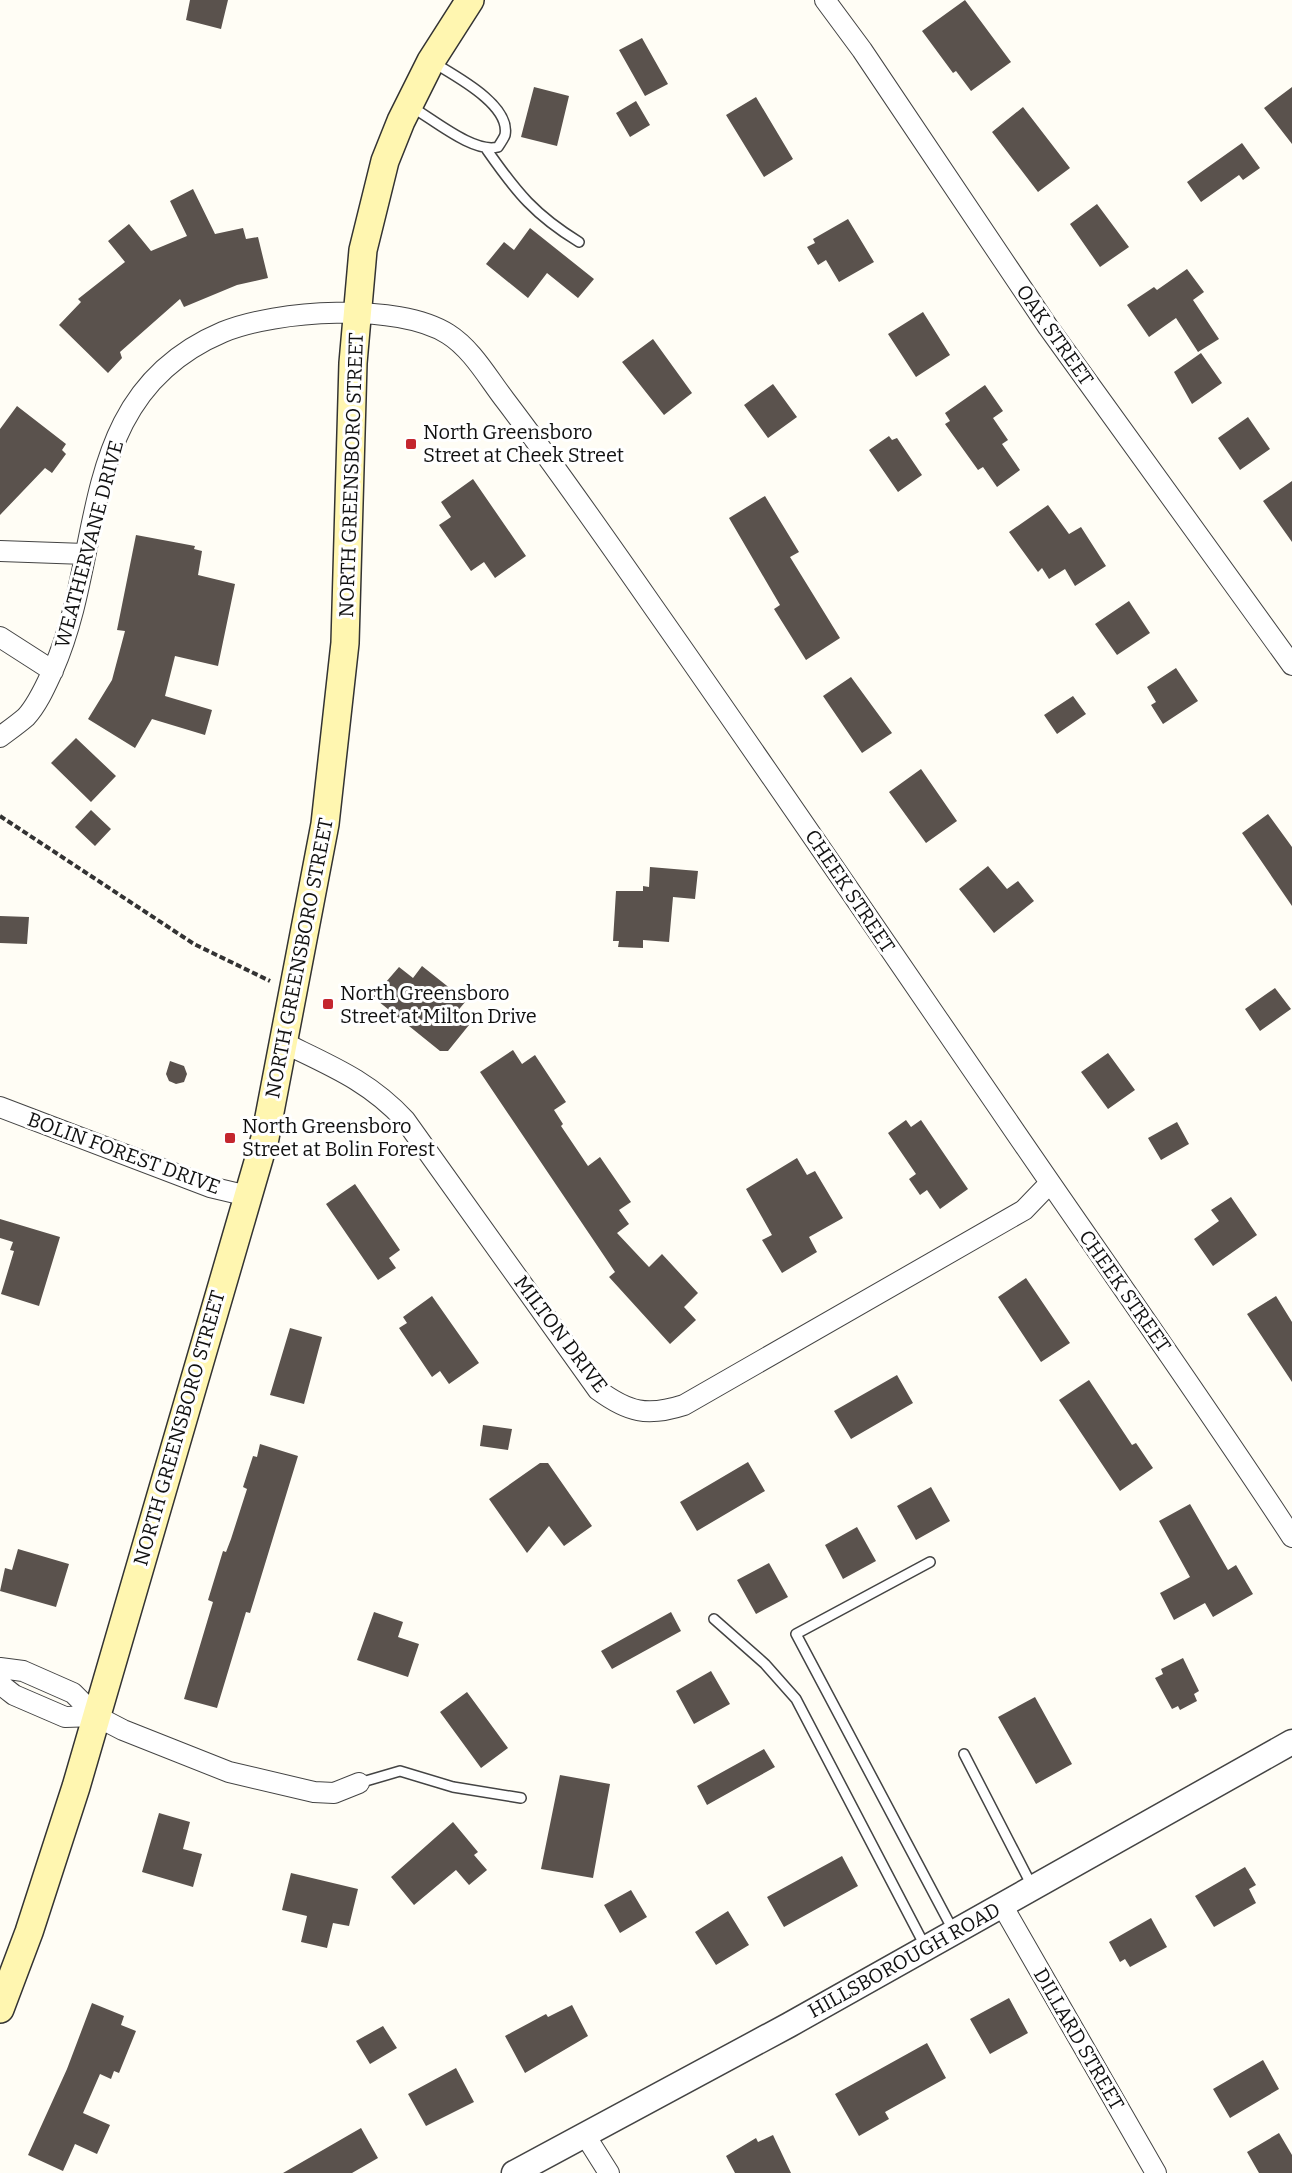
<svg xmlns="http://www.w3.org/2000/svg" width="1292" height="2173" viewBox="0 0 1292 2173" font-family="Bitter,serif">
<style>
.building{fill:#5a524d}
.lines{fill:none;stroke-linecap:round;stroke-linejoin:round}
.service-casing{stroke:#444;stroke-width:12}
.minor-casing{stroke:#444;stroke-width:22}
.tertiary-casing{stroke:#444;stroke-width:27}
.secondary-casing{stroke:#333;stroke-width:30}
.path{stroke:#333;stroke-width:4;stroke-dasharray:6 3;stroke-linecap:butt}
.service{stroke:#fff;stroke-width:9}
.minor{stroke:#fff;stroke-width:20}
.tertiary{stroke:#fff;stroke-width:24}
.secondary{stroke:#fff6b0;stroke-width:27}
.poi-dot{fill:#c4262e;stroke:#fff;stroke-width:2}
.labels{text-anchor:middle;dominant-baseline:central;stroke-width:6;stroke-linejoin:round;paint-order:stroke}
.street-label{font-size:20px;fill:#111;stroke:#fff}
.poi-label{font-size:20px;fill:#111;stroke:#fff;text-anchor:start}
</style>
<rect width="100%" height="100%" fill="#fffdf5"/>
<path class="building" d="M190,0H228L221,29L186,20Z
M965,0L1011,62L971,91L956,71L953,73L922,31Z
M642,38L668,84L645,96L619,50Z
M534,87L569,96L557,146L521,137Z
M1292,87V144L1264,108Z
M756,97L793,159L764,177L726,115Z
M636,101L650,125L630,137L616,113Z
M1023,107L1070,168L1038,192L992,132Z
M1242,143L1260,168L1243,180L1239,175L1201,202L1187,182Z
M193,189L215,234L243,228L246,239L258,237L268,278L237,285L184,307L180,299L120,352L122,358L108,373L59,325L81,302L78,299L125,262L108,241L129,224L151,251L187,236L170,201Z
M1097,204L1129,247L1100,267L1070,224Z
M848,219L874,262L839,282L826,260L818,265L807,247L815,243L813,239Z
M530,228L594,279L578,298L547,273L528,298L486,264L504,242L514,250Z
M1187,269L1204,292L1193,300L1219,339L1198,352L1176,318L1149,337L1127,305L1154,287L1157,290Z
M923,312L950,355L916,377L888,334Z
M653,339L692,393L664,415L622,362Z
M1201,353L1222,383L1192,404L1174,372Z
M773,384L797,417L768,438L744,405Z
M985,385L1003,411L993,418L1008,440L1002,444L1020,470L997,487L983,467L978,470L945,424L950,421L945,413Z
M17,406L66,444L62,450L66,454L52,473L45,468L0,515V429Z
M1248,417L1270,449L1240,470L1218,438Z
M889,436L892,440L897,438L922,475L898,492L869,450Z
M473,479L526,556L495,578L484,562L471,571L439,525L451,517L441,502Z
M1292,481V542L1263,501Z
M765,496L799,552L790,557L840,638L806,660L774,609L780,605L729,518Z
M1048,505L1069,534L1081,527L1106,566L1075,586L1065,569L1049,579L1042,568L1038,572L1009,532Z
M136,535L195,546L194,549L202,551L198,575L235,584L218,666L175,656L165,696L212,710L205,735L152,719L135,748L88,719L112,680L125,631L117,630Z
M1129,601L1150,633L1117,655L1095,624Z
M1176,668L1198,701L1163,724L1151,705L1156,702L1147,687Z
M851,677L892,733L862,753L823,696Z
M1073,696L1086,714L1057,734L1044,715Z
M76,738L116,776L91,802L51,763Z
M921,769L957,821L926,843L889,792Z
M91,810L111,829L95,846L75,827Z
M1268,814L1292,847V906L1242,833Z
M988,866L1007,889L1018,881L1034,901L994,933L959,889Z
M650,867L698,871L695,899L673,897L669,942L643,940V948L618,947L619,941H613L616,891H643V886L649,887Z
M0,916L29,917L27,944L0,943Z
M422,966L466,1001L455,1014L469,1025L448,1051H440L373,997L399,967L413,978Z
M1275,988L1291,1009L1260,1031L1245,1009Z
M513,1050L522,1064L535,1055L566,1102L554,1110L563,1124L561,1126L588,1166L600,1157L631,1202L619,1210L629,1224L617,1233L649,1267L662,1254L698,1293L684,1307L696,1320L670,1344L609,1277L615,1272L480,1072Z
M1108,1053L1135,1090L1108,1109L1081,1072Z
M170,1061L184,1066L187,1074L184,1082L176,1084L169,1081L166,1074Z
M906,1120L911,1127L921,1120L968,1189L940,1209L927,1190L920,1195L909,1179L916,1174L888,1133Z
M1177,1122L1189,1144L1161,1160L1148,1138Z
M797,1158L807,1175L815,1171L843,1218L809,1237L817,1252L782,1273L762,1240L772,1235L746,1189Z
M355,1184L400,1250L389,1258L396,1268L378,1280L326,1204Z
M1231,1197L1257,1235L1213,1266L1194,1239L1219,1221L1211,1210Z
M0,1219L60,1237L39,1306L1,1294L14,1251L10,1250L13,1242L0,1238Z
M1026,1278L1070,1343L1041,1362L998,1297Z
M432,1296L479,1363L449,1384L440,1371L432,1377L399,1328L407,1323L403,1317Z
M1276,1296L1292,1322V1382L1247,1314Z
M290,1328L322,1337L304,1404L270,1395Z
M897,1375L913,1403L851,1439L834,1411Z
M1089,1380L1132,1445L1136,1443L1153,1468L1120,1491L1059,1400Z
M483,1425L512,1429L508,1450L480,1446Z
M260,1444L298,1456L250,1613L246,1612L217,1708L184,1699L213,1602L208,1600L223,1551L226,1552L231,1539L247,1489L243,1487L253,1456L257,1457Z
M748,1462L765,1491L697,1531L680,1502Z
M540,1463H548L592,1526L564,1546L549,1526L527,1553L489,1499Z
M931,1487L950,1521L916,1540L897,1506Z
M1190,1504L1228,1570L1236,1565L1253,1594L1213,1617L1205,1603L1174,1620L1160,1593L1190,1577L1159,1521Z
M857,1527L876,1561L843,1579L825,1545Z
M18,1549L69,1564L56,1607L0,1591L5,1568L12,1570Z
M769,1563L788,1597L756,1614L737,1580Z
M374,1612L403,1622L398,1637L419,1644L408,1677L357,1660Z
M671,1612L681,1631L612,1669L601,1651Z
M1183,1658L1199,1691L1194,1694L1197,1701L1180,1710L1178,1706L1172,1709L1155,1678L1163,1674L1161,1669Z
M711,1671L730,1704L694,1724L676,1691Z
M467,1692L508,1748L481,1768L440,1712Z
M1035,1697L1072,1764L1036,1784L998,1717Z
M764,1749L775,1767L707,1805L697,1786Z
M560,1775L610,1784L593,1878L541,1869Z
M159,1813L190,1822L183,1849L202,1854L193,1887L142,1872Z
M453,1822L478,1852L474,1855L487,1870L469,1885L456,1870L414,1905L391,1877Z
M842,1856L858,1886L784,1927L767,1897Z
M1245,1867L1256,1885L1249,1889L1256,1903L1214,1927L1195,1896Z
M291,1873L358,1889L349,1926L333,1923L327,1948L301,1942L307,1916L282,1910Z
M631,1890L647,1917L620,1933L604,1905Z
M728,1911L749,1945L716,1965L695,1932Z
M1151,1918L1167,1947L1130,1967L1125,1959L1120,1962L1109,1942Z
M1009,1998L1028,2033L990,2054L970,2019Z
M92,2003L124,2016L121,2025L136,2031L119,2073L114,2071L111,2079L100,2074L83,2113L110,2125L97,2154L75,2144L63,2171L28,2155L67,2069Z
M572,2005L588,2036L525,2073L505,2036L546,2014L548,2017Z
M383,2026L397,2048L370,2064L356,2041Z
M927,2043L946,2078L885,2112L889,2119L859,2136L835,2094Z
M1263,2060L1279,2089L1230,2118L1213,2089Z
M456,2068L474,2102L426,2126L408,2094Z
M361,2128L378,2158L352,2173H283Z
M1279,2133L1292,2155V2173H1259L1247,2152Z
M773,2135L791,2173H735L726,2156L756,2138L758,2142Z"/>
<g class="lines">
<g class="service-casing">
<path id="service" d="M410,106C433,119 474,154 498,147C500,144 504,138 505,135C511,105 455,76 434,63
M487,150C517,193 535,215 579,242
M930,1562L796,1634L953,1930
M714,1619L765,1664L796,1699L925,1946
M964,1754L1032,1886
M359,1783L400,1771L453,1787L521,1798"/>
</g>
<g class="minor-casing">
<path id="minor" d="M825,0L862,50L1048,327L1292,665
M0,551L85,554
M0,637L53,671
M0,737C8,731 18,724 26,717C38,704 46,685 53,670C107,548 74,395 223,332C276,310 398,302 448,334C472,349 488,378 505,400C556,467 604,536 652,605C772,776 889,948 1007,1120C1102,1259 1200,1396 1292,1537
M284,1043C331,1066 369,1081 405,1120L598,1390C628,1412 647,1417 684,1405L1024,1210L1050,1183
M0,1107L210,1187L248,1196
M0,1668L23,1671L73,1693L96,1716L123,1730L229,1772L314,1792L334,1793L359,1783
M0,1684L14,1695L65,1717L96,1716
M1002,1905L1156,2173
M585,2135L609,2173"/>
</g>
<g class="tertiary-casing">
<path id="tertiary" d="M514,2173L789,2025L1292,1742"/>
</g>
<g class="secondary-casing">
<path id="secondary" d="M0,2009L29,1932L76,1787L265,1138L325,824L345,643L353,363L363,250L385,161L401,121L431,61L470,0"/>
</g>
<path class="path" d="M0,816L194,944L270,981"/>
<use href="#service" class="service"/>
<use href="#minor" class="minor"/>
<use href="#tertiary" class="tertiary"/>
<use href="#secondary" class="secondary"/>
</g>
<g class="poi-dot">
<rect x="405" y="438" width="12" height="12" rx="3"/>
<rect x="322" y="998" width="12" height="12" rx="3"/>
<rect x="224" y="1132" width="12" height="12" rx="3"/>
</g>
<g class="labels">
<g class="street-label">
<text transform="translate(1055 335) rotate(55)">OAK STREET</text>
<text transform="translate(351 475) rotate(-88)">NORTH GREENSBORO STREET</text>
<text transform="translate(89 544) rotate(-75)">WEATHERVANE DRIVE</text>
<text transform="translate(850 891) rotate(56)">CHEEK STREET</text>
<text transform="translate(299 958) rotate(-79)">NORTH GREENSBORO STREET</text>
<text transform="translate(124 1153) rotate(20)">BOLIN FOREST DRIVE</text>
<text transform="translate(1125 1291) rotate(55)">CHEEK STREET</text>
<text transform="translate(561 1334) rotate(53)">MILTON DRIVE</text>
<text transform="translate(179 1428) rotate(-74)">NORTH GREENSBORO STREET</text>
<text transform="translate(904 1960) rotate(-29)">HILLSBOROUGH ROAD</text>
<text transform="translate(1079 2039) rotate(60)">DILLARD STREET</text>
</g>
<g class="poi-label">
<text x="423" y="432">North Greensboro<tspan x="423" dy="23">Street at Cheek Street</tspan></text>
<text x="340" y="993">North Greensboro<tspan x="340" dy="23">Street at Milton Drive</tspan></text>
<text x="242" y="1126">North Greensboro<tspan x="242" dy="23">Street at Bolin Forest</tspan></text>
</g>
</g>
</svg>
